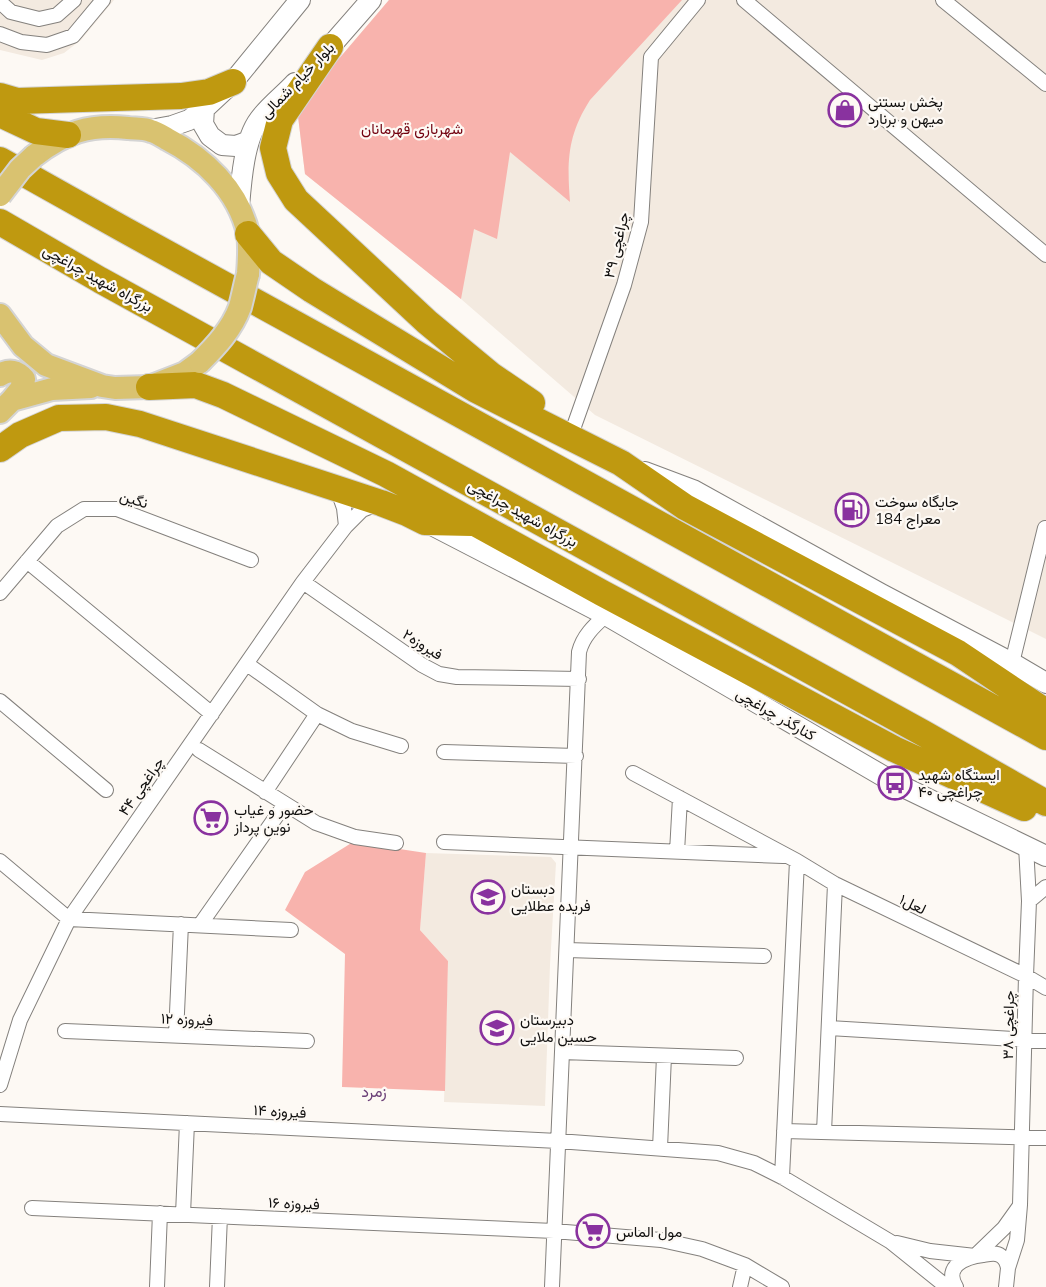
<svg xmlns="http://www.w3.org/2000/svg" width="1046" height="1287" viewBox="0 0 1046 1287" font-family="Mulish,Vazirmatn,sans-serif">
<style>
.built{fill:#f3eae0}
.green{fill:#f8b3ad}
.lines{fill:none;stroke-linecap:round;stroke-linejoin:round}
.street-casing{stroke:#84817d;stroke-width:16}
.secondary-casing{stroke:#84817d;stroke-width:22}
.primary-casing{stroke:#d4d4d4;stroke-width:26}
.highway-casing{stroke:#d4d4d4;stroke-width:28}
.street{stroke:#fff;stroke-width:14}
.secondary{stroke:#fff;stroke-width:20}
.primary{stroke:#d9c270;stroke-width:22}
.highway{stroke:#bf9910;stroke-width:26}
.primary-bridge-casing{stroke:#d4d4d4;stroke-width:26;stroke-linecap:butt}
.primary-bridge{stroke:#d9c270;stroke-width:22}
.labels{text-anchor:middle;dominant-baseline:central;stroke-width:4.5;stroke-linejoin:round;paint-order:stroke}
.street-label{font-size:15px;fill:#100f0e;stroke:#fdf9f4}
.poi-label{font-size:15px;fill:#100f0e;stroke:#fdf9f4;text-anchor:start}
.park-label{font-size:15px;fill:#72010f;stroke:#fdf9f4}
.neighbourhood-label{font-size:16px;fill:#6c4178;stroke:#fdf9f4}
</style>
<rect width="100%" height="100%" fill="#fdf9f4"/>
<path class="built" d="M0,0H114L81,40L64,53L42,60L0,50Z
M389,0H1046V639L595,415L461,299L305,174L297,108Z
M426,853L551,857L556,863L550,965L545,1106L444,1102L448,961L420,930Z"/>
<path class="green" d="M389,0H682L590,100C567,136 567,162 570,202L510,152L497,239L474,229L461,299L305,174L297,108Z
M353,842L426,853L420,930L448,961L445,1091L342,1087L345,954L285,910L305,872Z"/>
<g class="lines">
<g class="street-casing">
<path id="street" d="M744,0L1046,255
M943,0L1046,84
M0,2L11,12L39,19L57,15L74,0
M0,34L21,42L47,45L73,36L103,0
M572,432L624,285L641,222L651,57L698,0
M337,488L344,508L346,526
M27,561L212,714
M303,582L422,665L439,674L457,677L579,679
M0,593L57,526L84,509H117L251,560
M1012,663L1045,528
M247,664L317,714L352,731L401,746
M0,701L106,790
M199,750L316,823L355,837L396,843
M444,752L576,756
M633,773L797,861L835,884L1026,976L1046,988
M265,792L317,714
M444,842L783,856
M677,852L680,798
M0,861L69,919L291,930
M1029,901L1046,887
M200,925L285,804
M567,950L764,956
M829,1028L1046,1041
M65,1031L307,1041
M176,1035L181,924
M562,1052L736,1058
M0,1085L20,1020L69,919L303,582L346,526L362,510L377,504
M0,1114L558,1141L718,1153L754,1163L782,1177L891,1242L947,1287
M784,1131L1046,1138
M824,1132L835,884
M660,1148L664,1056
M782,1177L797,861
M32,1208L554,1231L661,1240L702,1249L745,1265L782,1287
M183,1214L187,1123
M897,1243L930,1251L975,1256L1004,1228L1019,1207
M157,1287L160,1213
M217,1287L220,1216
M552,1287L579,652C583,636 594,626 606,615
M740,1287L745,1265
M956,1287C943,1266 966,1257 983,1255C989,1254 996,1252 1001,1256C1006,1259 1007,1263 1008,1268
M1006,1287L1008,1268L1017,1240L1020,1205L1026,976L1029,901L1026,846"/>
</g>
<g class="secondary-casing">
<path id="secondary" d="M322,56L371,0
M204,109L203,124L210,136L222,145L236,146L249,141
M150,130L172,126L189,120L204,109L233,82L300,0
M239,207C241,182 244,140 259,120C268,107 284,95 295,83
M645,472L693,490L881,594L1012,663L1046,683
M428,523L606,615L895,783L1046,856"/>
</g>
<g class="primary-casing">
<path id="primary" d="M34,156C65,132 89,124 128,128C135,129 144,128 151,131C156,132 162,136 167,139C204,158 238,190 248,233C250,246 249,261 248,274
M0,315L23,346L46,365L102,386L115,388L149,387L185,373L200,362
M0,375C9,369 17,371 24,379L21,389L12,400
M0,412L12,400L52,389L91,387"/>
</g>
<g class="highway-casing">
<path id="highway" d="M330,47L280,120L273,148L279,173L296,200L427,322L491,375L532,403
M0,96L17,101L181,96L209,92L233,82
M0,114L36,131L68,135
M0,160L123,229L1046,737
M0,222L100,280L923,733L1046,803
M248,234L271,262L312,290L476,390L621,463L685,507L958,653L1046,712
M149,387L196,385L223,395L386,474L602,593L894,749L1024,808
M0,449L20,435L59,418L106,417L140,424L381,503L407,513L425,522L472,523"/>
</g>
<use href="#street" class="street"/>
<use href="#secondary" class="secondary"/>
<use href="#primary" class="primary"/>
<use href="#highway" class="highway"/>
<g class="primary-bridge-casing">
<path id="primary-bridge" d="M0,195L20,169L34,156
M200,362C216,346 232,329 240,307C243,296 245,285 248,274"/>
</g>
<use href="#primary-bridge" class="primary-bridge"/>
</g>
<defs>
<g id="shop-ring" transform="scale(1.725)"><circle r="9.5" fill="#fdf9f4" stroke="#89329f" stroke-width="1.5"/><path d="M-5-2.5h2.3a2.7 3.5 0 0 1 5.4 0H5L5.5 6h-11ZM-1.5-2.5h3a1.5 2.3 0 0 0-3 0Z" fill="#89329f"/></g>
<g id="fuel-ring" transform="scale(1.725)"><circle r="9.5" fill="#fdf9f4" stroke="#89329f" stroke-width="1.5"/><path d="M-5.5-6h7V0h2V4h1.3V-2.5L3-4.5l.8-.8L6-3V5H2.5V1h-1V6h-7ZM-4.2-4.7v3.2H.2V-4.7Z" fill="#89329f"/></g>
<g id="bus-ring" transform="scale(1.725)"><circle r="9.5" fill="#fdf9f4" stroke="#89329f" stroke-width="1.5"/><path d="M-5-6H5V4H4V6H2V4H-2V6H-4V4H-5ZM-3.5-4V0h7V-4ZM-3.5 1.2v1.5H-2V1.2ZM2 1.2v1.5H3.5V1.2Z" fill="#89329f"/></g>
<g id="supermarket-ring" transform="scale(1.725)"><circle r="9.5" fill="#fdf9f4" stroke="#89329f" stroke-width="1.5"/><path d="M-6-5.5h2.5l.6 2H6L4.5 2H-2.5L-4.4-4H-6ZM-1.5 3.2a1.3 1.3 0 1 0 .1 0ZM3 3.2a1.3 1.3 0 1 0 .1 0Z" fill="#89329f"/></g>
<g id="school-ring" transform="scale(1.725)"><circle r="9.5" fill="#fdf9f4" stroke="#89329f" stroke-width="1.5"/><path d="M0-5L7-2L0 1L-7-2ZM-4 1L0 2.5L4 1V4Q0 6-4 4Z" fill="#89329f"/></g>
</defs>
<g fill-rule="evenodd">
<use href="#shop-ring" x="845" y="110"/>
<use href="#fuel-ring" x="852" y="510"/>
<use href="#bus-ring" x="895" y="783"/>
<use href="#supermarket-ring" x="211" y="818"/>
<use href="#school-ring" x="488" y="897"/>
<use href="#school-ring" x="497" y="1028"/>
<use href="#supermarket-ring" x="593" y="1231"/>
</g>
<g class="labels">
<g class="street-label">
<text transform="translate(297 80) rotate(-46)">بلوار خیام شمالی</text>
<text transform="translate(616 245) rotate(-77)">چراغچی ۳۹</text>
<text transform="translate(98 278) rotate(29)">بزرگراه شهید چراغچی</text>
<text transform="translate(134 499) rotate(17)">نگین</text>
<text transform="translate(523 513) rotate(29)">بزرگراه شهید چراغچی</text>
<text transform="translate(423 644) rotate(32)">فیروزه۲</text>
<text transform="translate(776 714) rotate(30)">کنارگذر چراغچی</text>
<text transform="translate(141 786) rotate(-55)">چراغچی ۴۴</text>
<text transform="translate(913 904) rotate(26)">لعل۱</text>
<text transform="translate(187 1019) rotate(2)">فیروزه ۱۲</text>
<text transform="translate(1008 1025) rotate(-89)">چراغچی ۳۸</text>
<text transform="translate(280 1111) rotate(3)">فیروزه ۱۴</text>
<text transform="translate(294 1203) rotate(2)">فیروزه ۱۶</text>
</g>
<g class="poi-label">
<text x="868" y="101">پخش بستنی<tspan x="868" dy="17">میهن و برنارد</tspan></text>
<text x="875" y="501">جایگاه سوخت<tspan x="875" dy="17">184 معراج</tspan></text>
<text x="918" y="774">ایستگاه شهید<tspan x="918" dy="17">چراغچی ۴۰</tspan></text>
<text x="234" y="809">حضور و غیاب<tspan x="234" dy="17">نوین پرداز</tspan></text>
<text x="511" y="888">دبستان<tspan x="511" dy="17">فریده عطلایی</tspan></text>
<text x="520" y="1019">دبیرستان<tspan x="520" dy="17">حسین ملایی</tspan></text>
<text x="616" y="1231">مول الماس</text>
</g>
<g class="park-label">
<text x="412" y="128">شهربازی قهرمانان</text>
</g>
<g class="neighbourhood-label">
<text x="374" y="1091">زمرد</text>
</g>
</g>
</svg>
